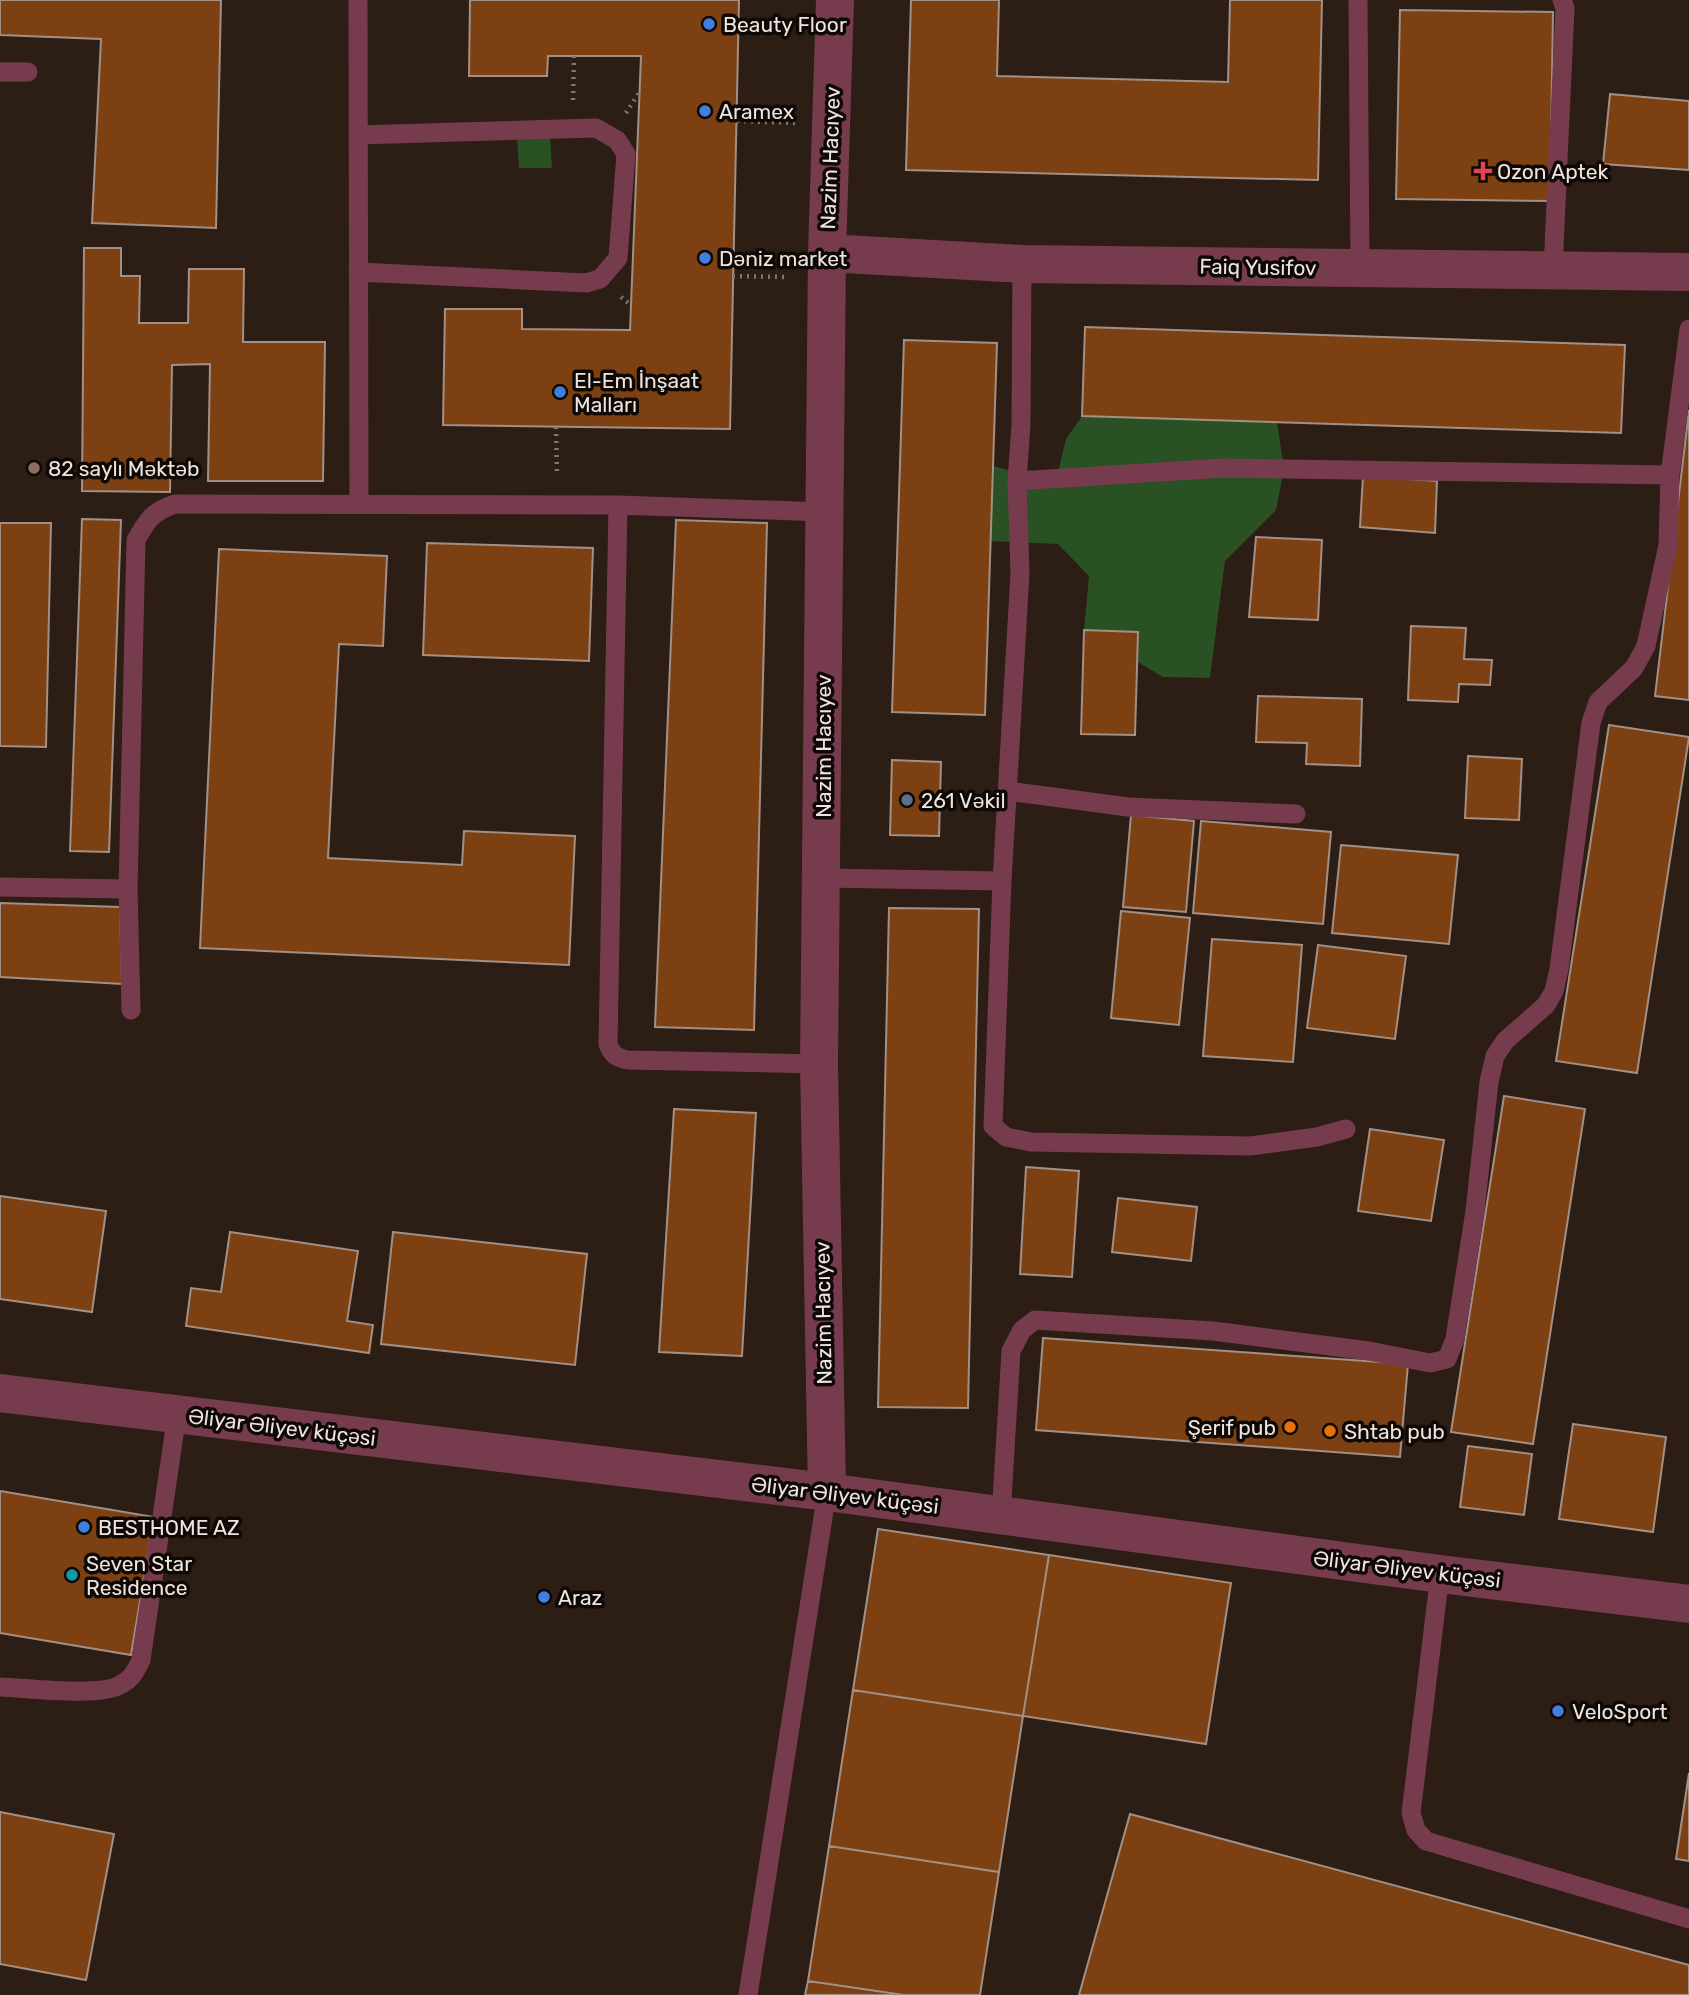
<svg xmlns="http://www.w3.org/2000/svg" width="1689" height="1995" viewBox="0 0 1689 1995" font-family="Rubik,sans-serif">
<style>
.green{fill:#295123}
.building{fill:#7d4013;stroke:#a29085;stroke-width:2}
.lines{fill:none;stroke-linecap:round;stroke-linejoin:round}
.path{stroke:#82746e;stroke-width:4.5;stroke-dasharray:2 5;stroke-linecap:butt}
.lane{stroke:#763c4d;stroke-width:19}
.street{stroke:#763c4d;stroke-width:38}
.shop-dot{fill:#3f7fe0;stroke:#0f0906;stroke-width:2.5}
.health-dot{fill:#e0444e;stroke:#0f0906;stroke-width:2.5}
.education-dot{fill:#8d6e63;stroke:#0f0906;stroke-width:2.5}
.service-dot{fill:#5c6f8a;stroke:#0f0906;stroke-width:2.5}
.food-dot{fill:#e8710a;stroke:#0f0906;stroke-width:2.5}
.culture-dot{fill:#0f9aa8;stroke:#0f0906;stroke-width:2.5}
.labels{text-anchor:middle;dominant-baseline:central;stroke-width:7;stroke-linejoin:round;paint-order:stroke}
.poi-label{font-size:21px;fill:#eee3de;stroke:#0f0906;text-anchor:start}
.street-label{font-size:21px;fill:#eee3de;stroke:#0f0906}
</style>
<rect width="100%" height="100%" fill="#2c1d15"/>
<path class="green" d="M550,136L552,168H519L517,137Z
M1082,416L1277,422L1284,469L1276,510L1225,561L1210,678L1163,677L1084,630L1089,576L1058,544L990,541L993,466L1026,475L1030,488L1047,489L1058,472L1066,439Z"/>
<path class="building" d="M0,0H221L216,228L92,223L101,39L0,35Z
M470,0H739L730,429L443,425L445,309H522V329L630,330L641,56H548L547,76H469Z
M911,0H999L997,76L1228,82L1230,0H1322L1318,180L906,170Z
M1400,10L1553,12L1550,201L1396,199Z
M1610,94L1689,101V170L1603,164Z
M84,248H121V276H140L139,323H188L189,269H244L243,342H325L323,481H208L210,364L172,365L170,492L82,491Z
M1085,327L1625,345L1621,433L1082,416Z
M904,340L997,343L985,715L892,712Z
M1689,410V700L1655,696Z
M1363,476L1437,481L1435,533L1360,527Z
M82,519L121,520L109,852L70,851Z
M676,520L767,523L754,1030L655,1027Z
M0,523H51L46,747L0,746Z
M1256,537L1322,540L1318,620L1249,617Z
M427,543L593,548L589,661L423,655Z
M219,549L387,556L383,646L339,644L328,858L462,865L464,831L575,836L569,965L200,948Z
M1411,626L1466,628L1464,659L1492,660L1490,685L1459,684L1458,702L1408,700Z
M1084,630L1138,632L1135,735L1081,734Z
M1258,696L1362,699L1360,766L1306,764L1307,743L1256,742Z
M1609,725L1689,737L1637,1073L1556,1061Z
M1468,756L1522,759L1519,820L1465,818Z
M892,760L941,762L939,836L890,835Z
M1131,815L1194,821L1186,912L1123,907Z
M1201,821L1331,832L1323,924L1193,913Z
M1341,845L1458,855L1449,944L1332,933Z
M0,903L120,907L122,984L0,977Z
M889,908L979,909L968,1408L878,1407Z
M1121,911L1190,918L1179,1025L1111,1018Z
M1212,939L1302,945L1293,1062L1203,1056Z
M1318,945L1406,956L1395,1039L1307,1028Z
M1504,1096L1585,1109L1533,1444L1451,1432Z
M674,1109L756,1113L742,1356L659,1352Z
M1370,1129L1444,1140L1431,1221L1358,1211Z
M1026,1167L1079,1171L1072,1277L1020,1274Z
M0,1196L106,1211L92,1312L0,1299Z
M1118,1198L1197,1207L1191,1261L1112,1252Z
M230,1232L358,1251L347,1321L373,1325L369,1353L186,1326L191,1288L221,1292Z
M393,1232L587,1254L575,1365L381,1344Z
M1043,1338L1408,1364L1400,1457L1036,1430Z
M1573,1424L1666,1437L1653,1532L1559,1519Z
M1468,1446L1532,1454L1524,1515L1460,1507Z
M0,1491L154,1517L131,1655L0,1633Z
M878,1529L1049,1555L1023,1716L853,1690Z
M1049,1555L1231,1583L1206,1744L1023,1716Z
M853,1690L1023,1716L999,1872L829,1846Z
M1689,1773V1861L1676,1859Z
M0,1812L114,1834L86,1980L0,1964Z
M1130,1814L1689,1965V1995H1079Z
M829,1846L999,1872L980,1995H904L808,1981Z
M808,1981L904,1995H805Z"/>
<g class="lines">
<path class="path" d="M573,100L574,56
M626,113L639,93
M737,121L795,123
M733,276L788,277
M621,297L631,305
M556,427L557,476"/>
<path class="lane" d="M358,0L359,504
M1358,0L1360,268
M0,72H28
M358,135L596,128L617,140L626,154L618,258L600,279L586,283L358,272
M1022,264L1021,425L1017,481L1020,573L1002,881L993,1126L1006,1137L1031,1142L1250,1146L1317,1137L1346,1129
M1553,269L1565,8L1562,0
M1017,481L1223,468L1670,475
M618,505L608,1044C612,1055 617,1058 628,1060L819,1064
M1008,791L1128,807L1296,814
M822,878L1002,881
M0,887L128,889
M131,1010L128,889L136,540C148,519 152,512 175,504L618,505L825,512
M1001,1516L1011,1351L1022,1330L1035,1320L1213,1331L1369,1351L1430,1363L1447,1359L1455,1339L1475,1211L1489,1082L1495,1056L1505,1041L1546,1005L1554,991L1559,969L1591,723L1598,702L1634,668L1646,646L1668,545L1670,475L1689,329
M1440,1574L1411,1813L1416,1830L1426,1841L1689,1919
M0,1687C28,1688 99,1697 120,1685C132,1679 135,1672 141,1660L177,1414
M748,1995L827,1492"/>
<path class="street" d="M827,253L1022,264L1689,272
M0,1393L827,1492L1440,1574L1689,1604
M827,1492L819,1064L827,253L835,0"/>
</g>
<g class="shop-dot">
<circle cx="709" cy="24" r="7"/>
<circle cx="705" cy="111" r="7"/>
<circle cx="705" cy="258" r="7"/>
<circle cx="560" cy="392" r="7"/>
<circle cx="84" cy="1527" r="7"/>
<circle cx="544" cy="1597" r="7"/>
<circle cx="1558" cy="1711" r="7"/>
</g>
<path class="health-dot" d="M1479.5 160.5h7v7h7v7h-7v7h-7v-7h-7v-7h7z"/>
<circle class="education-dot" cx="34" cy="468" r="7"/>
<circle class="service-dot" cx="907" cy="800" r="7"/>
<g class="food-dot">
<circle cx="1290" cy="1427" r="7"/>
<circle cx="1330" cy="1431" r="7"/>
</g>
<circle class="culture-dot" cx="72" cy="1575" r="7"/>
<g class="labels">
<g class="poi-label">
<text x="723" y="24">Beauty Floor</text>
<text x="719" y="111">Aramex</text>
<text x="1497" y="171">Ozon Aptek</text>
<text x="719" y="258">Dəniz market</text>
<text x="574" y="380">El-Em İnşaat<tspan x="574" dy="24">Malları</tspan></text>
<text x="48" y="468">82 saylı Məktəb</text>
<text x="921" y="800">261 Vəkil</text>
<text x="1276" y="1427" text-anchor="end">Şerif pub</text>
<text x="1344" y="1431">Shtab pub</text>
<text x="98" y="1527">BESTHOME AZ</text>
<text x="86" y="1563">Seven Star<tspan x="86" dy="24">Residence</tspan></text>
<text x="558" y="1597">Araz</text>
<text x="1572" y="1711">VeloSport</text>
</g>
<g class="street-label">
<text transform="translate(830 158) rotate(-88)">Nazim Hacıyev</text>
<text transform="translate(1258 267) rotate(1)">Faiq Yusifov</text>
<text transform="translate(823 746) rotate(-90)">Nazim Hacıyev</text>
<text transform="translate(823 1313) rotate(-91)">Nazim Hacıyev</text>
<text transform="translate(282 1427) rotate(7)">Əliyar Əliyev küçəsi</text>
<text transform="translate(845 1495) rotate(7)">Əliyar Əliyev küçəsi</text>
<text transform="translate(1407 1569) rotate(7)">Əliyar Əliyev küçəsi</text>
</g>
</g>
</svg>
